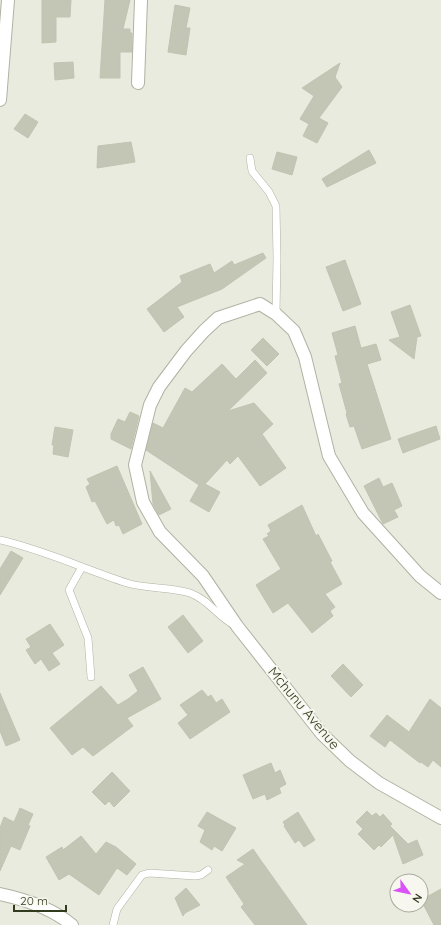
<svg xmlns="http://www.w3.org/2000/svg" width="441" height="925" viewBox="0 0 441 925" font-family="Quicksand,sans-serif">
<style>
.building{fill:#c3c6b4;stroke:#c1c4b1}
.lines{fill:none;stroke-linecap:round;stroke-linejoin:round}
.lane-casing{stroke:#afb3a2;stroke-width:8}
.street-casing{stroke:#afb3a2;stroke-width:14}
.lane{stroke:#fff;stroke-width:7}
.street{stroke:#fff;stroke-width:12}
.labels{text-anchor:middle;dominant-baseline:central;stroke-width:4;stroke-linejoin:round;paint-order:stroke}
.street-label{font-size:14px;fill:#333b1f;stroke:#f7f7ef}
</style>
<rect width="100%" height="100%" fill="#e9ebdf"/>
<path class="building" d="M42,0H71L70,17H56V42L42,43Z
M105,0H130L123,29H130V33H132V52H120V78H100Z
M175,5L190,8L186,28H190L186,55L168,52Z
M73,62L74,78L55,80L54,63Z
M340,63L335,77L342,87L319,118L328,123L317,143L303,136L309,124L300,119L314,96L302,88Z
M25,114L38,122L28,138L14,129Z
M131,142L135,162L97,168L98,146Z
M369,150L376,163L327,187L322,179Z
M277,152L297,157L292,175L272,169Z
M263,253L266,258L222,289L177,307L184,317L164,332L147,309L182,282L180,276L210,264L214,273L232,261L234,265Z
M345,260L361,304L343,311L326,267Z
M410,305L421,336L417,337L414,359L389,340L400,337L391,312Z
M355,326L361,348L376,344L381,360L367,364L391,439L362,449L354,426L350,427L346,414L347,413L339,384L342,383L335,356L338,355L332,333Z
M263,338L279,354L267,366L251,350Z
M255,360L267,373L228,411L254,403L273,424L262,434L286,468L260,486L238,456L230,464L227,460L205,484L220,492L209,512L190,501L199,485L146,450L153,423L163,428L185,388L192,392L222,364L236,379Z
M130,412L139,416L131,449L111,439V434L118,419L125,422Z
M436,426L440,439L403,453L398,439Z
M55,427L73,430L68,457L53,454L54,445H52Z
M117,466L142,524L123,534L119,525L116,526L114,520L107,524L95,501L92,502L86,487L90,484L87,479Z
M150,471L171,509L159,515L153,504Z
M379,478L383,487L392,483L402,506L394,510L398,517L383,524L364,486Z
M302,505L316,536L318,534L332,561L330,562L342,584L325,594L335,607L330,611L333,616L312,633L288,603L273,613L256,585L281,569L263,539L269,536L267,534L271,531L268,525Z
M11,551L23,558L0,595V569Z
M183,615L203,641L188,653L168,627Z
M50,624L64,645L52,653L60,664L49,671L41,659L35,664L26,650L31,647L26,639Z
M343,664L363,685L351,697L331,676Z
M143,667L161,699L127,718L133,726L93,756L83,747L72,755L50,728L101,686L118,705L128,699L138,691L129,675Z
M202,690L208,697L211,695L216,703L222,699L230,712L190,739L178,723L188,715L180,705Z
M0,693L20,740L6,746L0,731Z
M430,699L441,708V767L433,760L428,767L421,762L420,763L390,740L385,747L370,736L387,715L409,732Z
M271,763L275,773L280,770L286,784L279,788L281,793L267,800L265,794L253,799L243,775Z
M112,772L130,791L114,807L109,801L105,805L92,792Z
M20,808L33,814L28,825L30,826L20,850L11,846L0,871V828L4,817L14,822Z
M367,811L372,816L376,813L380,817L383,814L392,824L390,826L408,844L417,840L423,855L403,864L393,835L381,847L379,845L374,850L358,834L363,829L356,822Z
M207,812L236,828L222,851L214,846L212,850L200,842L205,830L198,826Z
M298,812L315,840L304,847L299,840L295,843L284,826L285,825L283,822Z
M81,836L96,854L106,842L116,847L136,864L127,875L117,868L99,895L69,874L59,880L46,857L62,847L63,850Z
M253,849L262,862L307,925H255L241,907L244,904L226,877L245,864L237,860Z
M186,888L200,905L185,913L183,916L175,898Z
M441,889V925H434L421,900Z"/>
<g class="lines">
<g class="lane-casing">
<path id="lane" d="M250,158L252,171L269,192L276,206L277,258L276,314
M0,540C44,550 84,569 127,583C147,589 171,587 190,593C209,600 217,616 234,625
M82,567L69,590L88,638L91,677
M113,925L117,909L142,875L149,873L195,876L201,875L208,870"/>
</g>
<g class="street-casing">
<path id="street" d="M138,83L141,0
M0,100L8,0
M441,593L420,576L363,513L329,456L305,357L294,331L276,314L260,304L218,318L204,331L186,351L159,387L150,405L135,465L143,502L160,532L203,576L237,626L322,734L350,761L379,783L441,818
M0,894C24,899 53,909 72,925"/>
</g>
<use href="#lane" class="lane"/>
<use href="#street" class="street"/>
</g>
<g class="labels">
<g class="street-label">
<text transform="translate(304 708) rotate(50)">Mchunu Avenue</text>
</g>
</g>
<g transform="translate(409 893) rotate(123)"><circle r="19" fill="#f7f7ef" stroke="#a9ac9c"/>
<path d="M0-3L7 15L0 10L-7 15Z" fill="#d951f7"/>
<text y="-6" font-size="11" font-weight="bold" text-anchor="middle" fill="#333b1f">N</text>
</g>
<path d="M14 905v6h52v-6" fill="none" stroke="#333b1f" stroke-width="2"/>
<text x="20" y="905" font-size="12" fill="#333b1f" stroke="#f7f7ef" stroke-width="3" paint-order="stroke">20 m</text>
</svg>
